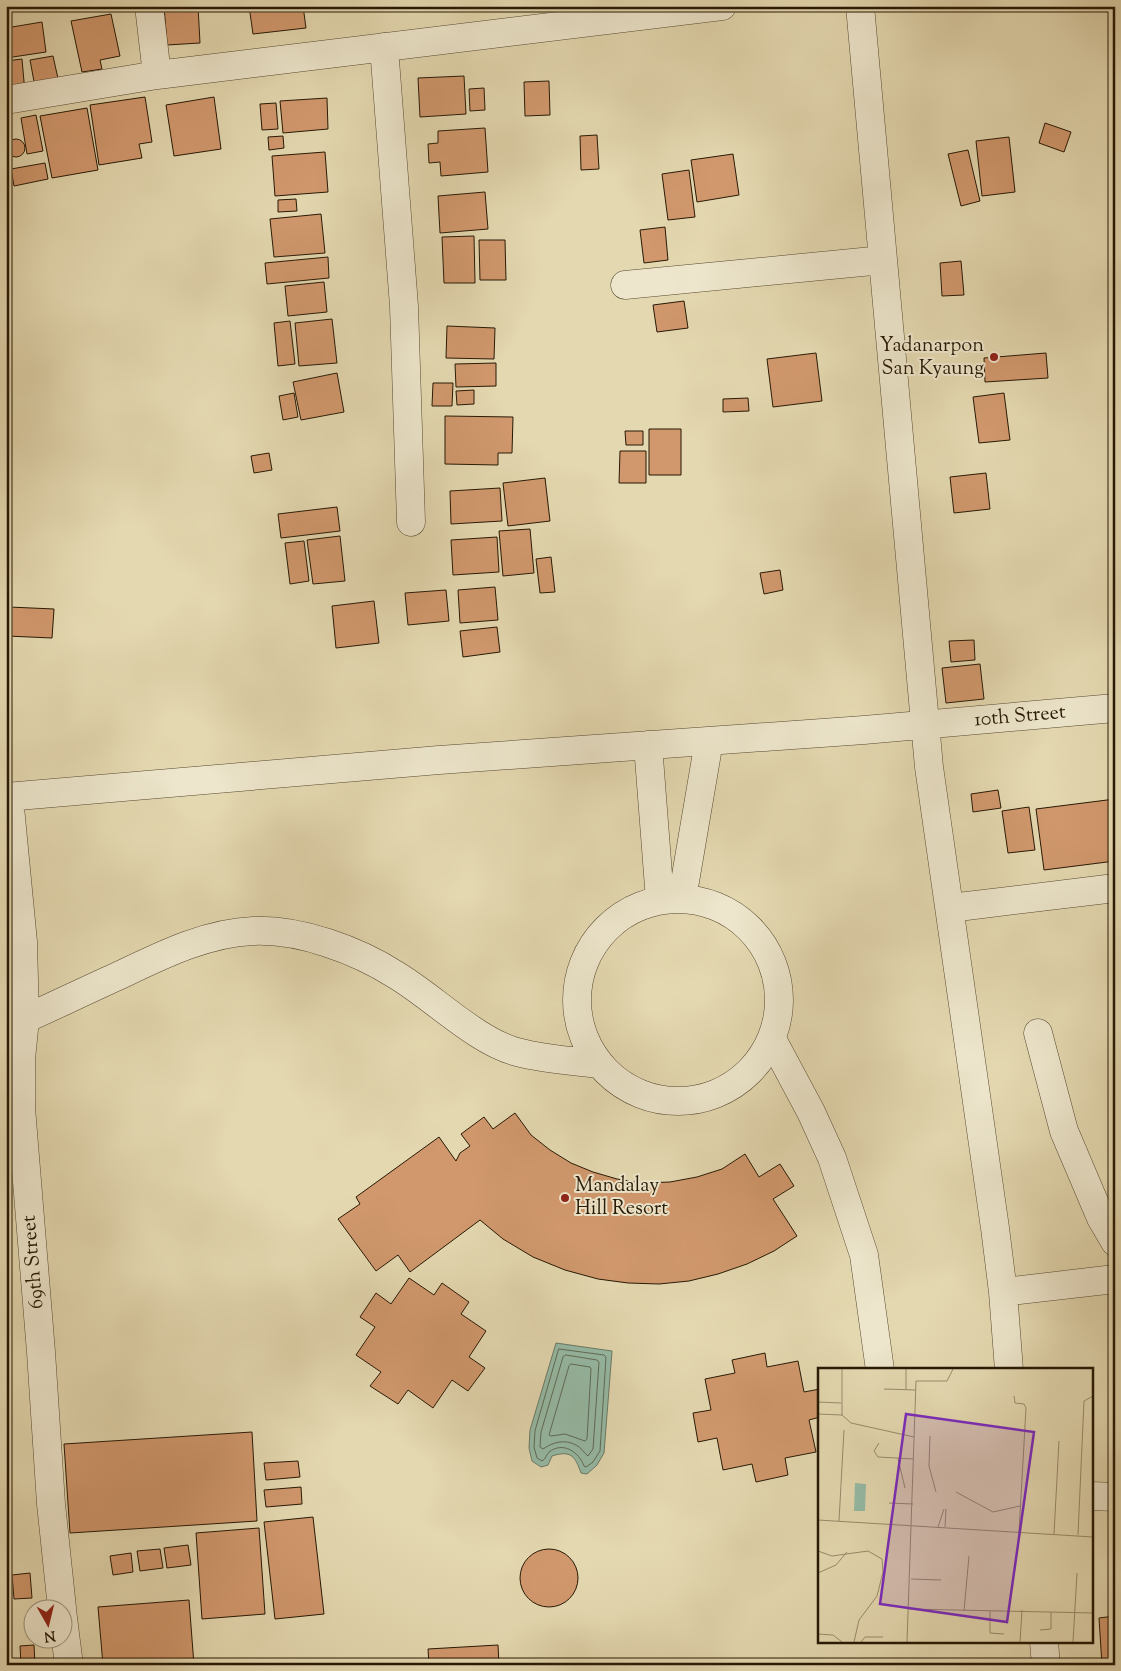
<svg xmlns="http://www.w3.org/2000/svg" width="1121" height="1671" viewBox="0 0 1121 1671" font-family="'Sorts Mill Goudy',serif">
<style>
.water{fill:#96bba7;stroke:#6a7a66}
.lines{fill:none;stroke-linecap:round;stroke-linejoin:round}
.shore{stroke:#5e6a56;stroke-width:1}
.building{fill:#d1986d;stroke:#271905}
.minor-casing{stroke:#564930;stroke-width:29}
.minor{stroke:#ede6cc;stroke-width:28}
.poi-dot{fill:#8f2418;stroke:#ede6cc;stroke-width:2}
.labels{text-anchor:middle;dominant-baseline:central;stroke-width:4;stroke-linejoin:round;paint-order:stroke}
.poi-label{font-size:20px;fill:#271905;stroke:#ede6cc;text-anchor:end}
.street-label{font-size:20px;fill:#271905;stroke:#ede6cc}
.inset-road{fill:none;stroke:#988c6c;stroke-width:1}
.view{fill:#7b2cbf;fill-opacity:0.15;stroke:#7b2cbf;stroke-width:2.5}
.inset-edge{fill:none;stroke:#271905;stroke-width:2.5}
</style>
<rect width="100%" height="100%" fill="#e4d8b0"/>
<filter id="stains"><feTurbulence type="fractalNoise" baseFrequency=".004" numOctaves="4"/><feColorMatrix values="0 0 0 0 .2 0 0 0 0 .09 0 0 0 0 .02 0 0 0 .5 -.17"/></filter>
<radialGradient id="worn" r=".72"><stop offset=".6" stop-color="#630" stop-opacity="0"/><stop offset="1" stop-color="#630" stop-opacity=".3"/></radialGradient>
<path class="water" d="M556,1343L612,1351L604,1453L597,1465L587,1474L581,1473C575,1456 571,1450 552,1456L548,1465L541,1467L532,1461L529,1448L530,1430Z"/>
<g class="lines">
<path class="shore" d="M559,1349L604,1355L606,1357L600,1451L593,1462L586,1467L584,1466C579,1452 563,1441 549,1452C546,1455 546,1459 542,1461L537,1458L534,1447L535,1431Z
M566,1355L597,1360L599,1362L593,1449L588,1456C584,1453 581,1447 576,1445C565,1439 553,1442 543,1449L540,1447L541,1432L563,1357Z
M571,1364L590,1367L591,1369L587,1439L585,1441L565,1434L551,1436L549,1435L569,1366Z"/>
</g>
<path class="building" d="M164,6H198L200,43L167,45Z
M249,6H303L306,28L253,34Z
M111,14L120,56L100,60L102,69L82,72L71,21Z
M42,22L46,52L6,58V28Z
M53,56L59,83L35,87L30,60Z
M22,59L25,93L6,96V61Z
M464,76L466,114L420,117L418,78Z
M549,81L550,115L525,116L524,82Z
M484,88L485,110L470,111L469,89Z
M145,97L152,142L139,144L142,158L99,165L90,105Z
M214,97L221,149L174,156L166,105Z
M327,98L328,129L283,133L280,101Z
M276,103L278,129L262,130L260,104Z
M87,108L98,170L52,178L40,116Z
M36,115L43,151L27,154L21,118Z
M1045,123L1071,132L1064,152L1039,143Z
M485,128L488,172L441,176L440,162L429,163L428,144L438,143V131Z
M597,135L599,169L581,170L580,136Z
M283,136L284,148L269,150L268,137Z
M1009,137L1015,192L982,196L976,141Z
M7 148a9 9 0 1 1 18 0a9 9 0 1 1-18 0Z
M968,150L980,201L961,206L948,154Z
M325,152L328,192L275,196L272,156Z
M733,154L739,195L697,202L691,160Z
M45,163L48,179L14,186L11,169Z
M689,170L695,217L668,220L662,174Z
M485,192L488,229L440,233L438,196Z
M296,199L297,211L278,212V200Z
M321,214L325,253L274,257L270,219Z
M665,227L668,260L644,263L640,230Z
M474,236L475,283H444L442,237Z
M479,240H505L506,280H480Z
M328,257L329,278L267,284L265,263Z
M961,261L964,295L942,296L940,263Z
M324,282L327,312L288,316L285,286Z
M684,301L688,328L657,332L653,305Z
M332,319L337,363L299,366L295,323Z
M290,321L295,364L278,366L274,323Z
M447,326L495,328L494,359L446,358Z
M816,353L822,401L773,407L767,359Z
M1046,353L1048,378L985,382L984,358Z
M496,363V386L456,387L455,364Z
M337,373L344,412L301,420L293,382Z
M433,383H453L452,406H432Z
M474,390V404L457,405L456,391Z
M294,393L298,417L283,420L279,396Z
M1004,393L1010,440L979,443L973,397Z
M748,398L749,411L723,412V399Z
M445,416L513,417L512,453H498V465L445,464Z
M649,429H681V475H649Z
M625,431H643V445H626Z
M620,451H646V483H619Z
M269,453L272,470L254,473L251,456Z
M986,473L990,509L954,513L950,477Z
M545,478L550,521L508,526L503,483Z
M500,488L502,521L451,524L450,491Z
M337,507L340,531L281,538L278,514Z
M530,529L534,573L503,576L499,531Z
M340,536L345,581L313,584L307,540Z
M497,537L499,572L453,575L451,540Z
M304,541L309,581L290,584L285,543Z
M551,557L555,592L540,593L536,559Z
M780,570L783,590L764,594L760,573Z
M495,587L498,620L460,623L458,590Z
M446,590L449,621L408,625L405,593Z
M374,601L379,643L336,648L332,606Z
M9,607L54,609L52,638L7,636Z
M497,627L500,652L463,657L460,631Z
M974,640L975,660L951,662L949,641Z
M980,664L984,699L946,703L942,668Z
M998,790L1001,808L973,812L971,794Z
M1115,799V861L1044,870L1036,809Z
M1029,807L1035,850L1008,853L1002,811Z
M515,1113L531,1135L550,1150L571,1163L593,1172L617,1179L643,1183L670,1182L697,1177L722,1169L745,1154L759,1177L780,1164L794,1186L773,1199L797,1236L774,1251L747,1264L718,1274L689,1281L659,1284L628,1283L598,1279L565,1270L533,1257L503,1239L480,1220L410,1272L398,1255L376,1271L338,1219L360,1204L356,1197L439,1137L456,1161L460,1153L470,1146L461,1134L484,1117L493,1129Z
M409,1278L434,1295L442,1283L469,1302L461,1314L486,1331L469,1357L485,1368L468,1391L452,1380L433,1408L408,1390L398,1404L370,1386L381,1372L356,1355L375,1327L360,1317L376,1293L391,1304Z
M765,1353L767,1367L798,1361L804,1392L820,1389V1417L809,1420L816,1452L785,1458L788,1475L756,1482L752,1464L723,1470L717,1438L698,1442L693,1413L711,1410L705,1379L735,1373L732,1360Z
M252,1432L257,1521L70,1533L64,1444Z
M298,1461L300,1477L266,1480L264,1463Z
M301,1487L302,1504L266,1507L264,1490Z
M313,1517L324,1614L275,1619L264,1522Z
M259,1528L265,1614L202,1619L196,1533Z
M188,1545L191,1565L167,1568L164,1548Z
M160,1549L163,1568L140,1571L137,1551Z
M520 1578a29 29 0 1 1 58 0a29 29 0 1 1-58 0Z
M131,1553L133,1572L113,1575L110,1556Z
M30,1573L32,1598L14,1599L12,1575Z
M189,1600L194,1665H103L98,1607Z
M1115,1616V1665H1102L1099,1618Z
M34,1645L35,1665H21L20,1646Z
M498,1645L499,1665H429L428,1649Z"/>
<g class="lines">
<g class="minor-casing">
<path id="minor" d="M149,6L157,75
M860,6L929,767L995,1228L1003,1292L1009,1370
M384,47L404,306L411,522
M6,100L157,75L722,6
M625,285L883,260
M648,745L660,900
M6,797L439,760L864,730L1115,708
M9,797L23,942L25,1019L21,1059V1108L41,1352L51,1504L62,1608
M577 1000a101 101 0 1 1 202 0a101 101 0 1 1-202 0Z
M682,899L709,741
M950,908L1115,888
M25,1019C56,1005 87,990 118,976C160,956 205,933 253,931C300,929 357,950 396,975C433,997 476,1041 517,1052C543,1059 572,1061 599,1064
M1038,1033L1064,1131L1101,1218L1115,1242
M772,1039L811,1112L832,1158L864,1255L880,1370
M1003,1292L1115,1279
M1092,1496L1115,1497
M62,1610L69,1665
M1044,1642L1046,1665"/>
</g>
<use href="#minor" class="minor"/>
</g>
<g class="poi-dot">
<circle cx="994" cy="357" r="5"/>
<circle cx="565" cy="1198" r="5"/>
</g>
<g class="labels">
<g class="poi-label">
<text x="984" y="346">Yadanarpon<tspan x="984" dy="23">San Kyaung</tspan></text>
<text x="575" y="1186" text-anchor="start">Mandalay<tspan x="575" dy="23">Hill Resort</tspan></text>
</g>
<g class="street-label">
<text transform="translate(1020 717) rotate(-5)">10th Street</text>
<text transform="translate(34 1262) rotate(-95)">69th Street</text>
</g>
</g>
<g transform="translate(818 1368)">
<rect width="275" height="275" fill="#e4d8b0"/>
<path d="M37,115L48,116L47,143H36Z" fill="#96bba7"/>
<path class="inset-road" d="M24,1V47M66,21L98,22M88,22V1M196,28L197,35L206,36L208,40L201,164M0,34L23,35M0,46L24,47L33,55L96,69M112,68L111,98L118,124M61,75L56,83L60,89L96,91M80,91L87,120M138,124L175,144L202,138M71,135L95,136M0,152L275,169M21,153L26,62M120,159L126,141M127,159L128,141M236,166L241,73M260,167L266,33L275,28M0,183L14,188L50,183L64,191L65,204L59,228L41,252L36,274M0,205L18,197L29,184M93,211L123,212M91,241L275,245M146,243L151,188M172,243V265L186,266M222,262L233,261V244M0,266L15,267L24,274M43,274L47,269H65M89,274L98,13H129L135,1M202,274L204,242M255,274L259,205"/>
<path class="view" d="M88,46L216,64L189,254L62,236Z"/>
<rect width="275" height="275" class="inset-edge"/>
</g>
<rect width="1121" height="1671" fill="none" stroke="#e4d8b0" stroke-width="25"/>
<rect x="8" y="8" width="1106" height="1656" fill="none" stroke="#271905" stroke-width="2.5"/>
<rect x="12" y="12" width="1096" height="1646" fill="none" stroke="#271905"/>
<g transform="translate(48 1624) rotate(172)"><circle r="24" fill="#ede6cc" stroke="#9e947c"/>
<path d="M0-4L9 19L0 12L-9 19Z" fill="#8f2418"/>
<text y="-8" font-size="14" font-weight="bold" text-anchor="middle" fill="#271905">N</text>
</g>
<rect width="100%" height="100%" filter="url(#stains)"/>
<rect width="100%" height="100%" fill="url(#worn)"/>
</svg>
